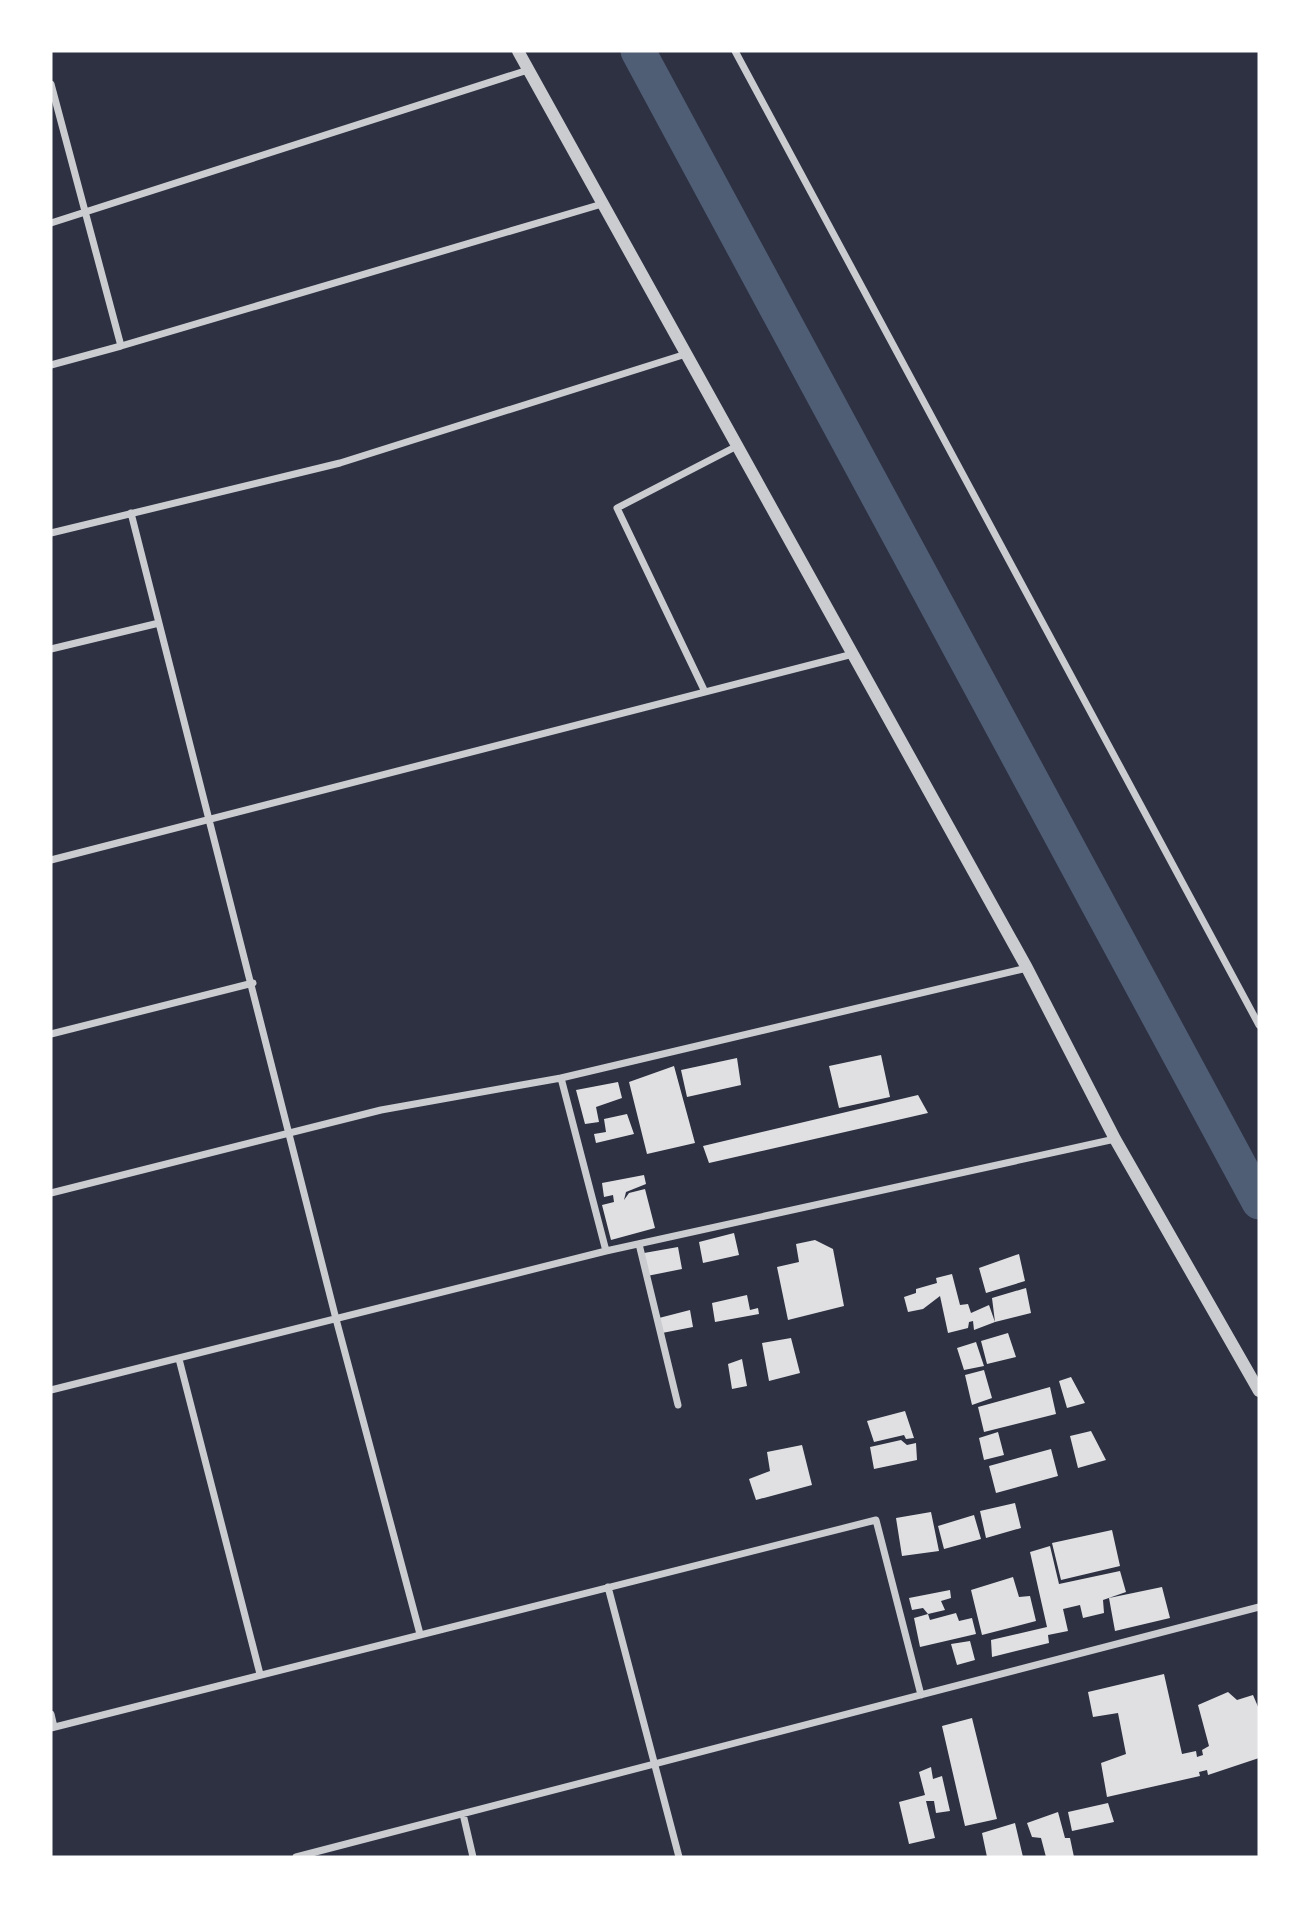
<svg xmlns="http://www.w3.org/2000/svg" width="1310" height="1908" viewBox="0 0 1310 1908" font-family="'Libre Baskerville',serif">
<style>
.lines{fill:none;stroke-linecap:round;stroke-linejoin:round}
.canal{stroke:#4f5d75;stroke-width:35}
.building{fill:#e0e0e3}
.minor{stroke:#caccd0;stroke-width:7}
.tertiary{stroke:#caccd0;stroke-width:12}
</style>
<rect width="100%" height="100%" fill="#2d3142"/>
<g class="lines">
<path class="canal" d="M638,51L1259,1202"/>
</g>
<path class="building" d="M881,1055L890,1097L839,1108L829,1066Z
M737,1058L741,1085L687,1097L681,1070Z
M674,1066L695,1143L647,1154L629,1082Z
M618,1082L622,1098L596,1107L599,1122L585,1124L576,1090Z
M918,1095L928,1113L709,1163L703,1146Z
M627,1114L634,1134L596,1143L594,1134L606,1132L604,1119Z
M644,1175L646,1184L626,1192L624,1200L629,1193L645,1189L655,1228L611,1240L602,1205L614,1202L613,1195L604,1197L602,1183Z
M734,1233L739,1255L703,1263L699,1242Z
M815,1240L833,1249L844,1306L788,1320L777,1267L799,1262L796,1244Z
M678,1247L682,1269L647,1276L644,1253Z
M1019,1254L1025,1281L986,1293L979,1268Z
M952,1274L960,1305L968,1304L971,1313L989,1305L995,1322L974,1330L973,1321L969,1322L968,1328L948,1333L940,1296L923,1309L908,1312L904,1297L916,1293V1289L937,1283L936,1278Z
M1026,1288L1031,1313L995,1322L992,1298Z
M747,1295L750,1310L758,1308L759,1314L715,1322L712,1303Z
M690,1310L693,1327L662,1333L659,1318Z
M1008,1333L1016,1357L987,1364L981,1341Z
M791,1338L800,1373L769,1381L762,1343Z
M976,1342L984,1366L964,1370L957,1348Z
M742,1359L747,1386L732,1389L728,1364Z
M984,1370L992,1398L972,1405L965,1375Z
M1071,1377L1085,1403L1067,1408L1059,1381Z
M1050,1387L1056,1414L984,1432L978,1407Z
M905,1411L914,1438L906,1439L904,1435L874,1442L867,1421Z
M1091,1431L1106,1460L1078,1468L1070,1436Z
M998,1432L1004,1455L984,1460L979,1438Z
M901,1440L907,1445L916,1443L917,1460L874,1469L870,1447Z
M802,1445L812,1485L756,1500L749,1479L770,1471L767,1452Z
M1051,1449L1058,1476L996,1493L989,1466Z
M1015,1503L1021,1528L986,1538L980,1511Z
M931,1512L939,1551L902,1556L896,1518Z
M974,1515L981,1539L944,1549L938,1526Z
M1112,1530L1120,1566L1061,1580L1052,1543Z
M1050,1546L1059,1584L1120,1571L1126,1592L1103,1600L1104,1613L1083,1618L1080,1605L1063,1609L1068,1631L1048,1635L1049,1643L992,1657L991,1640L1047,1627L1030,1552Z
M1013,1577L1019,1597L1030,1596L1036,1621L982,1635L971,1590Z
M1162,1587L1170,1618L1115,1631L1109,1598Z
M950,1590L951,1598L941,1601L945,1610L928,1614L930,1620L956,1613L959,1621L972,1618L976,1634L920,1647L914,1618L928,1614L923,1608L912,1610L909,1598Z
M970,1641L975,1660L957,1665L951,1644Z
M1164,1674L1182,1754L1196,1751L1197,1757L1203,1755L1202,1750L1209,1746L1198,1705L1228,1692L1237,1700L1253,1695L1259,1709V1758L1208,1775L1207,1770L1199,1772L1200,1776L1107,1797L1101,1763L1126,1754L1118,1713L1093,1717L1088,1692Z
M972,1718L997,1819L965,1826L942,1726Z
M931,1767L933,1779L942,1776L950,1811L936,1813L934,1801H926L935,1838L909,1844L899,1802L925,1795L919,1772Z
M1108,1803L1114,1822L1072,1831L1068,1812Z
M1058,1812L1065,1838H1070L1074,1857H1046L1041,1838L1032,1837L1027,1823Z
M1015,1823L1023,1857H987L982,1833Z"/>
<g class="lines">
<path class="minor" d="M735,51L1259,1025
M51,84L121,346L51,365
M51,223L528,70
M121,346L602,204
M131,513L336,1319L420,1634
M51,533L340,463L686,354
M51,649L159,623
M705,692L617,508L737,446
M51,860L853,654
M51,1034L253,983
M561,1078L606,1251
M51,1193L381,1110L561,1078L1027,968
M639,1244L678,1405
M179,1359L260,1674
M51,1390L606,1251L1115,1139
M608,1587L679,1857
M51,1714L54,1727
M51,1728L876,1520L921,1695
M463,1814L473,1857
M296,1857L1259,1607"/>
<path class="tertiary" d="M518,51L1027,968L1115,1139L1259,1391"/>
</g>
<rect width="1310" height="1908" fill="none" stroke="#ffffff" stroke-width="105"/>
</svg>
